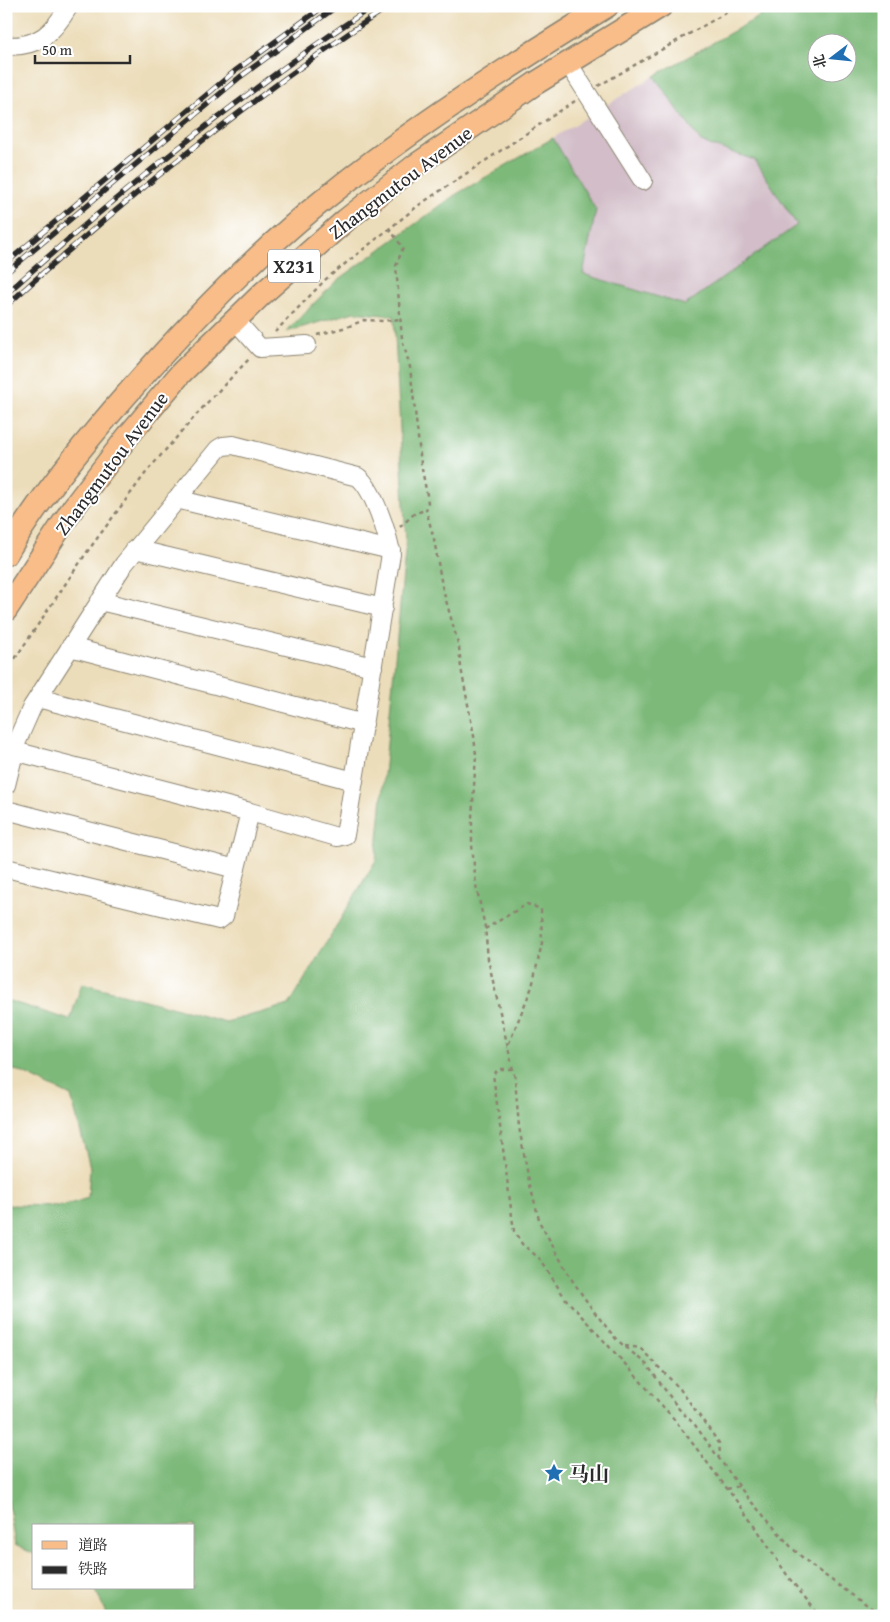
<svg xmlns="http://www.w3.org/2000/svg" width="890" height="1622" viewBox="0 0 890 1622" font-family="'Gentium Book Plus','Noto Serif SC',serif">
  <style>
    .industrial { fill: #d2bdc8 }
    .forest { fill: #7db979; stroke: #547252; fill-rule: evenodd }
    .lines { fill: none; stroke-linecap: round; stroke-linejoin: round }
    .minor-casing { stroke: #8c8472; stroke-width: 20 }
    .major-casing { stroke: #8c8472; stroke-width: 25 }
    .path { stroke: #8c8472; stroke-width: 2.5; stroke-dasharray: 4 4; stroke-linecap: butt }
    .minor { stroke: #fff; stroke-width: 18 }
    .major { stroke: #f8bd89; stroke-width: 22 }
    .rail-casing { stroke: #2b2b2b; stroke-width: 5.5 }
    .rail { stroke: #fff; stroke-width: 4; stroke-dasharray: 11; stroke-linecap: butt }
    .labels { text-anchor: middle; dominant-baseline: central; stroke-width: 4; stroke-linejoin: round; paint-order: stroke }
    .shield { fill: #fff; stroke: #6b6b6b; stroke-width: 1 }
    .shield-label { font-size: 19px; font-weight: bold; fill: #2b2b2b }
    .street-label { font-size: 20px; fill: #2b2b2b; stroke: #fff }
    .poi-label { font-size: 20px; font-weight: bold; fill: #2b2b2b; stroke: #fff; text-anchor: start }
  </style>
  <rect width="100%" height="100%" fill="#fff"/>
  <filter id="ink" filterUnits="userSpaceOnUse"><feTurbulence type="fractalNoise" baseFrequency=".02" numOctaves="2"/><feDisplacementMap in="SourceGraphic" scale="10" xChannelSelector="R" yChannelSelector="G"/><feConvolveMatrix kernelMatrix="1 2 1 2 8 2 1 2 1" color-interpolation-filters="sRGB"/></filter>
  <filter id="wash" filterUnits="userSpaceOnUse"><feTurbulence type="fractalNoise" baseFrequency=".0096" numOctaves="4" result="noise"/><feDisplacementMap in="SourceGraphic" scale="20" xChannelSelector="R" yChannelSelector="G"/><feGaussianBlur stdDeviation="1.12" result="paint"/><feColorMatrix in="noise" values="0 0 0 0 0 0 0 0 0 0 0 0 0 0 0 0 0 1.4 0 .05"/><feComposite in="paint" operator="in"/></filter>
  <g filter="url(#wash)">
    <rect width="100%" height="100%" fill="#ecddba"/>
    <path class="industrial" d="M654,76L701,142L755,160L797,225L685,305L583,274L596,210L553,138Z"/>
    <path class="forest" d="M778,6H884V1616H107L95,1588H194V1526H34V1554L15,1545L6,1487V1205L63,1206L88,1198L90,1167L71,1096L19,1071L6,1069V1000L70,1020L82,983L226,1022L289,1005L376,860L406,542L394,316L354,312L286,332L334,283L455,195L553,138L596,210L583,274L685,305L797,225L755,160L701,142L654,76ZM818,42H848V72H818Z"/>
  </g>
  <g filter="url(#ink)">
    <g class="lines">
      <defs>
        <path id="minor" d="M6,46C39,47 53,33 69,6
          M568,63L643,181
          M236,321L260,348L307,345
          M176,499L391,550
          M135,549L383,608
          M100,601L373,667
          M70,647L364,724
          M38,698L354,781
          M14,751L250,812
          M6,785L17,741L32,707L124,564L218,449L223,446L233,445L358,477C373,488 388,534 391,554L345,835L337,837L250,812L224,916L219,920L6,868
          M6,810L236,869"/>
        <path id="major" d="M6,554C40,497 84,443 128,393C189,323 255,255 327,197C415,126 511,65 607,6
          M6,610L73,508L128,436L181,373L262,294L346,220L416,165L536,83L661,6"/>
      </defs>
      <use href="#minor" class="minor-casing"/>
      <use href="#major" class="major-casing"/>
      <path class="path" d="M598,86L738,6
        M389,228L403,248L396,266L402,339L410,367L421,464L427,495L428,504L426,510L434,539L442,586L459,647L461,668L474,736L476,755L472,818V845L476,885L485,927L488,959L515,1079L519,1127L529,1181L540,1223L570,1277L592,1309L616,1339L647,1365L679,1409L695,1425L747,1497L793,1549L812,1566L881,1616
        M275,332L326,279L419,205L575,101
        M317,335L347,327L364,320L383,321L400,319
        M400,527L415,513L426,510
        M6,672L87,552L148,470L205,405L250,358
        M485,929L527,904L541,909L542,943L532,987L507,1048
        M512,1069H499L493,1074L514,1231L522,1244L540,1259L565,1298L635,1375L674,1419L751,1520L789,1578L820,1616
        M625,1346L640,1348L680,1389L719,1443L720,1454L718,1458
        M727,1489L739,1486"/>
      <use href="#minor" class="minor"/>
      <use href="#major" class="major"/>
      <defs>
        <path id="rail" d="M6,263L235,71L324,6
          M6,273L240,77L337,6
          M6,294C122,190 243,92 373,6
          M6,306C126,197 254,96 389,6"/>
      </defs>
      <use href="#rail" class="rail-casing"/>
      <use href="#rail" class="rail"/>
    </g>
  </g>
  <defs>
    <symbol id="sight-bare" viewBox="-9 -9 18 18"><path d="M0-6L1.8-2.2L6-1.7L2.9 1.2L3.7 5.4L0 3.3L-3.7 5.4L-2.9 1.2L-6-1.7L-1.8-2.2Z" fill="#1f6fb2" stroke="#fff" stroke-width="2.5" paint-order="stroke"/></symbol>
  </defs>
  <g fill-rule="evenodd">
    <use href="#sight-bare" x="540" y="1459" width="28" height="28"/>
  </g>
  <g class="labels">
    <rect class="shield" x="268" y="249.5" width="52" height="33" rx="4"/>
    <g class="shield-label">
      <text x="294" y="266">X231</text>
    </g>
    <g class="street-label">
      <text transform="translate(400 182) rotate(-37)">Zhangmutou Avenue</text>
      <text transform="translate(111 463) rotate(-53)">Zhangmutou Avenue</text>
    </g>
    <g class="poi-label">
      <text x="569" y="1473">马山</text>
    </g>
  </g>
  <rect width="890" height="1622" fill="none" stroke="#fff" stroke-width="25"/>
  <rect x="32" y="1524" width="162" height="65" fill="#ffffff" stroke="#aaaaaa"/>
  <rect x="42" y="1541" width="25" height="8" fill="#f8bd89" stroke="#aaaaaa"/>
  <text x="78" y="1550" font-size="15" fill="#2b2b2b">道路</text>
  <rect x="42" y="1566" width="25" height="8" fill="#2b2b2b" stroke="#aaaaaa"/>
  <text x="78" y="1574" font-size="15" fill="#2b2b2b">铁路</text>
  <g transform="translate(832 58) rotate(254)"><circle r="24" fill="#ffffff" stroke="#aaaaaa"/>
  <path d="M0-4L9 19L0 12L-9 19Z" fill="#1f6fb2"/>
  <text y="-8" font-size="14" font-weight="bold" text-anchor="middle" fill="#2b2b2b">北</text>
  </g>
  <path d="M35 55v8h95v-8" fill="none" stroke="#2b2b2b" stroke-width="2.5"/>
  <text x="42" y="55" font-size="15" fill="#2b2b2b" stroke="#ffffff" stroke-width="4" paint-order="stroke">50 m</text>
</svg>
